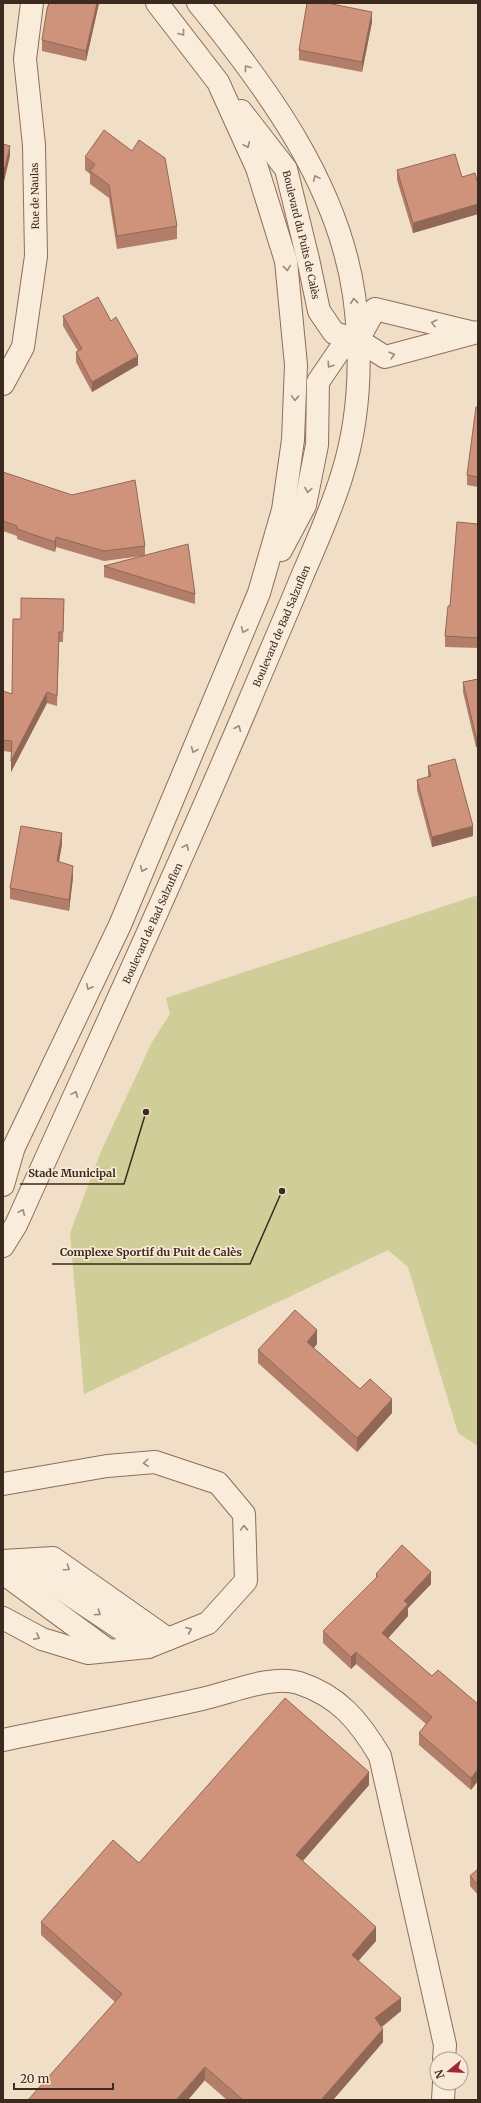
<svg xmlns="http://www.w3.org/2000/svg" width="481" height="2103" viewBox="0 0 481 2103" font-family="Merriweather,serif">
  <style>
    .green { fill: #cfce99 }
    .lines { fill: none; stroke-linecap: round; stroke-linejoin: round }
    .minor-casing { stroke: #8c6f5b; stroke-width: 24 }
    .minor { stroke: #faecda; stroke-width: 22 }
    .wall { fill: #b27e6a }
    .shaded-wall { fill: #916756 }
    .building { fill: #cf937b; stroke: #916756 }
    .oneway { stroke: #9b8a7c }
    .labels { text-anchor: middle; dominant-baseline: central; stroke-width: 3.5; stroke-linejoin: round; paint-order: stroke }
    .street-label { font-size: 10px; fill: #3c291f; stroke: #f7e9d6 }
    .leader { fill: none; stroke: #3c291f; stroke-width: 1.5 }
    .callout-dot { fill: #3c291f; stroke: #f7e9d6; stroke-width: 1.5 }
    .callout-label { font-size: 11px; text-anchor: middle; font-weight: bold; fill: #3c291f; stroke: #f7e9d6; stroke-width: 3.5; stroke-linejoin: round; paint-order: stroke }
  </style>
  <rect width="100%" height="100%" fill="#f0dec6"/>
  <path class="green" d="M478,895V1446L458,1433L408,1267L388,1250L84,1394L70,1233L102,1149L152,1042L170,1014L166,998Z"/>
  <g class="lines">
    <defs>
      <g id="minor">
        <path id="s1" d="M241,111L286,169L308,259L319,311L334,333L358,340L385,357L478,332"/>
        <path d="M3,384L23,347L36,256L34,145L25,59L32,3"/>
        <path d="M281,550L305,505L317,445L318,382L339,351L358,340L375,309L470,332"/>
        <path d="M3,1164L14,1147L120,925L259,593L283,510L293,440L296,365L286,261L257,168L218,82L157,3"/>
        <path d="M3,1185L13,1150"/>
        <path id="s2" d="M3,1246L16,1225C94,1051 174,879 248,704C266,661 285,618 303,574C317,542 332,508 342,475C360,418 362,354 354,295C338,184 267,88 198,3"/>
        <path d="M3,1484L107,1466L155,1462L218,1483L244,1514L246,1581L208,1623L148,1647L88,1653L42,1639L3,1618"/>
        <path d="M3,1561L53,1558L168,1639"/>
        <path d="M12,1565L27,1566L148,1647"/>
        <path d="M3,1573L109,1651"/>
        <path d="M3,1740C69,1726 136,1714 202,1699C230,1693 272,1674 299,1683C339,1696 359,1721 380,1756L445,2045L444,2059"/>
        <path d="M443,2100L444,2083"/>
      </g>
    </defs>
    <use href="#minor" class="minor-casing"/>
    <use href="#minor" class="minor"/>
  </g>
  <path class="wall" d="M99,3L86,61L42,51V40Z
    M372,22L362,72L299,60V50Z
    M85,157L177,226V239L117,249L109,198L90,184V174L85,170Z
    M397,170L462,177L478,184V214L413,233L397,180Z
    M63,316L138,365L92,392L76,362V352L78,351L63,326Z
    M478,407V487L467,485V475Z
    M3,472L145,546V556L195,594V604L104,577V566L142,556L104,561L56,547L55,552L17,539V536L3,531Z
    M478,524V648L445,647V636L450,606Z
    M64,599L63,642H59L57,706L47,703L11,772V752L3,751V691L12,694L21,619Z
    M478,679V747H476L463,692V682Z
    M428,766L473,836L432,847L417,790V780L428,777Z
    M62,844L59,862L73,877L69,911L10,899V888Z
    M317,1344L314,1348L360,1389L392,1413L357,1452L258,1363V1350Z
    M376,1574L431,1584L408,1608V1616L388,1638L432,1676L478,1704L471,1790L419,1745V1733L426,1724L356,1664L351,1669L323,1643V1631L376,1578Z
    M369,1785L302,1861L376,1941L358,1961L401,2011L382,2027L383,2042L333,2100H227L115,2002L41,1935V1922L139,1863Z
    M478,1869V1895L470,1886V1876Z"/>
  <path class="shaded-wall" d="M97,3H99L86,61V51Z
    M372,12V22L362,72V62Z
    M10,146V156L3,186V175Z
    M478,204V214L413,233V223Z
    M138,356V365L92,392V382Z
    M56,537V547L55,552V542Z
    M47,692V703L11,772V761Z
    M476,737H478V747H476Z
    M473,826V836L432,847V837Z
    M62,833V844L57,872V861Z
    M73,866V877L69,911V900Z
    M317,1330V1344L307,1355V1342Z
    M392,1399V1413L357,1452V1438Z
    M431,1572V1584L408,1608V1616L382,1645V1633L404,1601Z
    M356,1652V1664L351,1669V1657Z
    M478,1769V1781L471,1790V1778Z
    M369,1772V1785L296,1869V1855Z
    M376,1927V1941L352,1968V1955Z
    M401,1998V2011L375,2032V2018Z
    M383,2029V2042L333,2100H321Z
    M205,2067V2080L188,2100H176Z"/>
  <path class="building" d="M49,3H97L86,51L42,40L47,9Z
    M307,3H327L372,12L362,62L299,50Z
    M104,130L132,151L139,140L165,158L177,226L117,236L109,185L90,171L95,164L85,157Z
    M3,144L10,146L3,175Z
    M455,154L462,177L475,173L478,184V204L413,223L397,170Z
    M98,297L111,321L116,317L138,356L92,382L76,352L82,349L63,316Z
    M476,407H478V477L467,475Z
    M3,472L72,495L135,480L145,546L104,551L56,537L55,542L17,529V526L3,521Z
    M457,522L478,524V638L445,636L448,606H450Z
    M188,544L195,594L104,566Z
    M21,598L64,599L63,632H59L57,696L47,692L11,761L12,741L3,740V691L12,694L13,619H21Z
    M478,679V737H476L463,682Z
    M455,759L473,826L432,837L417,780L431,776L428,766Z
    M21,826L62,833L57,861L73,866L69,900L10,888Z
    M295,1310L317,1330L307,1342L360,1389L370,1379L392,1399L357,1438L258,1350Z
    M402,1545L431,1572L404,1601L408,1604L382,1633L432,1676L438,1670L478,1704V1769L471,1778L419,1733L432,1717L356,1652L351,1657L323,1631L378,1576L376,1574Z
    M285,1698L369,1772L296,1855L376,1927L352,1955L401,1998L375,2018L383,2029L321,2100H243L205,2067L176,2100H28L122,1994L41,1922L113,1840L139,1863Z
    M478,1869V1885L470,1876Z"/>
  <defs><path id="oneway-chevron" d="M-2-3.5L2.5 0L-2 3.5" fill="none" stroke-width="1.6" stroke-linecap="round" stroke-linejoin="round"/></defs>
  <g class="oneway">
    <use href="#oneway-chevron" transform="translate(182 33) rotate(52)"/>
    <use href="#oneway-chevron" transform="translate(247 68) rotate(-127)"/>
    <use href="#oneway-chevron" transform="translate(247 145) rotate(66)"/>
    <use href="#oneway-chevron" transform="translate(316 178) rotate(-114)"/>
    <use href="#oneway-chevron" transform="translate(287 268) rotate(84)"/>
    <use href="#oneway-chevron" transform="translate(354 301) rotate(-96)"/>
    <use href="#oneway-chevron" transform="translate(434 323) rotate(-166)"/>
    <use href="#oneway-chevron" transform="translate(392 355) rotate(-16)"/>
    <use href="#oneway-chevron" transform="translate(330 365) rotate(124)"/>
    <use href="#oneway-chevron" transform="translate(295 398) rotate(92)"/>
    <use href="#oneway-chevron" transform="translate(308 490) rotate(101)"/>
    <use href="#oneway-chevron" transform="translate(244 630) rotate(112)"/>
    <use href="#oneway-chevron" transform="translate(238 728) rotate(-67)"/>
    <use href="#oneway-chevron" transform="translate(194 750) rotate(112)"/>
    <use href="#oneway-chevron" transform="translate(186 847) rotate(-66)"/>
    <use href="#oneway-chevron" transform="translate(143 869) rotate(113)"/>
    <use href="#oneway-chevron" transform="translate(89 987) rotate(116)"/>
    <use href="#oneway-chevron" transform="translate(75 1094) rotate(-66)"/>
    <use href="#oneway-chevron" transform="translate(22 1212) rotate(-66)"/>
    <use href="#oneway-chevron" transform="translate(146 1463) rotate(175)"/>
    <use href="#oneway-chevron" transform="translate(244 1528) rotate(-92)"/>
    <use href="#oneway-chevron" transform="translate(67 1568) rotate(35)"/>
    <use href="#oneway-chevron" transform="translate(98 1613) rotate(34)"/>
    <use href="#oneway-chevron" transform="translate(189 1630) rotate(-22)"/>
    <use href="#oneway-chevron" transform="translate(37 1637) rotate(27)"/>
  </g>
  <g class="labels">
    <g class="street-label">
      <text transform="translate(35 196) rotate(-91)">Rue de Naulas</text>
      <text stroke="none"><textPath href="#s1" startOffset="141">Boulevard du Puits de Calès</textPath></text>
      <text stroke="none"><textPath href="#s2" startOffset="680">Boulevard de Bad Salzuflen</textPath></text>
      <text stroke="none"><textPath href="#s2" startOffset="356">Boulevard de Bad Salzuflen</textPath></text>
    </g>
  </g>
  <path class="leader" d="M146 1112L124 1184H20M282 1191L250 1264H52"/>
  <g class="callout-dot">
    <circle cx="146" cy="1112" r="4"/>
    <circle cx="282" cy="1191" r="4"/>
  </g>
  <g class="callout-label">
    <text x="72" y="1177">Stade Municipal</text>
    <text x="151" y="1256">Complexe Sportif du Puit de Calès</text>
  </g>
  <rect width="481" height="2103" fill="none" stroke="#3c291f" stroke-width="8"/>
  <g transform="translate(449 2071) rotate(252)"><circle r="19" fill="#f7e9d6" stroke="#ac9c8d"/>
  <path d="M0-3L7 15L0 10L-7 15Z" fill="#9e2838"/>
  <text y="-6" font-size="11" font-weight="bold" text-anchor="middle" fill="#3c291f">N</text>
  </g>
  <path d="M14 2083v6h99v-6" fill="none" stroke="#3c291f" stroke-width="2"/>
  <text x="20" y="2083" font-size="12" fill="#3c291f" stroke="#f7e9d6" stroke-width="3" paint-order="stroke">20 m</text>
</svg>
